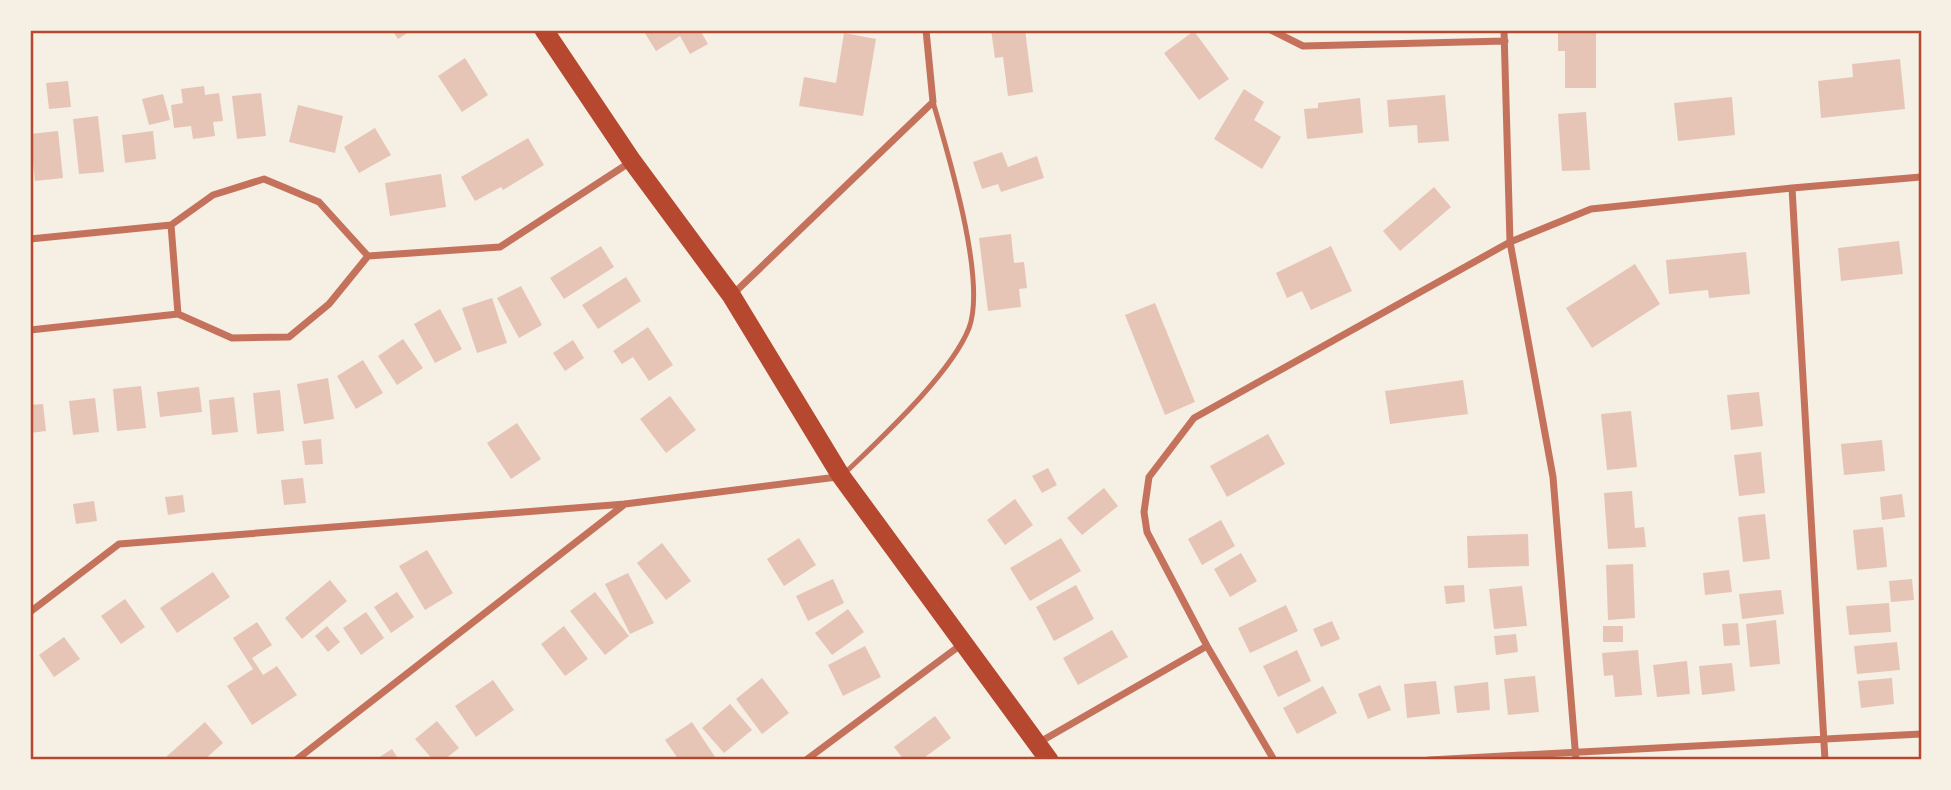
<svg xmlns="http://www.w3.org/2000/svg" width="1951" height="790" viewBox="0 0 1951 790" font-family="'PT Sans',sans-serif">
  <style>
    .building { fill: #e6c5b7 }
    .lines { fill: none; stroke-linecap: round; stroke-linejoin: round }
    .service { stroke: #c5725c; stroke-width: 5 }
    .minor { stroke: #c5725c; stroke-width: 7 }
    .trunk { stroke: #b5482f; stroke-width: 19 }
    .neatline { fill: none; stroke: #b5482f; stroke-width: 2.5 }
  </style>
  <rect width="100%" height="100%" fill="#f6efe4"/>
  <path class="building" d="M392,30H412L398,39Z
    M643,30H700L708,44L690,54L680,36L656,51Z
    M991,30H1025L1033,92L1008,96L1003,57L995,58Z
    M1558,30H1596V88H1565V51H1558Z
    M1194,31L1229,79L1199,100L1164,53Z
    M844,33L876,39L863,116L799,106L804,77L836,83Z
    M465,58L488,95L462,112L438,76Z
    M1900,59L1905,109L1821,118L1818,81L1853,77L1852,64Z
    M68,81L71,107L49,109L46,83Z
    M204,86L205,95L219,93L223,121L213,122L215,136L193,139L191,126L174,128L171,105L183,103L181,89Z
    M1244,89L1264,102L1254,120L1281,137L1262,169L1214,139Z
    M261,93L266,136L237,139L232,96Z
    M163,94L170,120L149,125L142,99Z
    M1445,95L1449,141L1418,143L1417,125L1389,127L1387,100Z
    M1732,97L1735,135L1678,141L1674,103Z
    M1360,98L1363,133L1307,139L1304,109L1318,108V103Z
    M298,105L343,116L335,153L289,142Z
    M1586,112L1590,170L1562,171L1558,114Z
    M98,116L104,172L79,174L73,119Z
    M375,128L391,155L359,173L344,147Z
    M58,131L63,178L35,181L30,134Z
    M153,131L156,159L125,163L122,135Z
    M528,138L544,165L503,190L501,187L475,201L461,177Z
    M1002,152L1008,167L1037,156L1044,178L1001,192L998,184L982,189L973,162Z
    M441,174L446,207L390,216L385,183Z
    M1434,187L1451,207L1400,251L1383,231Z
    M1011,234L1014,263L1024,262L1027,288L1019,289L1021,307L988,311L979,238Z
    M1899,241L1903,274L1841,281L1838,248Z
    M601,246L614,267L564,299L550,278Z
    M1331,246L1352,291L1311,310L1302,291L1287,298L1276,273Z
    M1746,252L1750,294L1709,298L1708,290L1669,294L1666,260Z
    M1635,264L1660,304L1592,348L1566,308Z
    M626,277L641,301L598,329L582,305Z
    M521,286L542,325L519,338L497,298Z
    M492,298L507,343L477,353L462,308Z
    M1155,303L1195,402L1165,415L1125,315Z
    M440,309L462,349L435,363L414,324Z
    M648,327L673,365L649,381L633,357L622,364L613,351Z
    M403,339L423,368L397,385L378,356Z
    M573,340L584,358L565,371L553,353Z
    M363,360L383,393L356,409L337,376Z
    M328,378L334,419L304,424L297,384Z
    M1463,380L1468,414L1390,424L1385,391Z
    M141,386L146,428L117,431L113,389Z
    M199,387L202,412L160,417L157,392Z
    M280,390L284,431L257,434L253,393Z
    M1759,392L1763,426L1731,430L1727,395Z
    M670,396L696,430L666,453L640,419Z
    M234,397L238,432L212,435L209,400Z
    M95,398L99,432L73,435L69,401Z
    M43,404L46,431L30,433V405Z
    M1631,411L1637,467L1607,470L1601,414Z
    M517,423L541,459L511,479L487,443Z
    M1268,434L1285,464L1227,497L1210,466Z
    M321,439L323,464L305,465L302,441Z
    M1882,440L1885,471L1844,475L1841,444Z
    M1761,452L1765,493L1739,496L1734,455Z
    M1048,468L1057,485L1042,493L1032,476Z
    M303,478L306,503L284,505L281,480Z
    M1104,488L1118,506L1082,535L1067,518Z
    M1632,491L1635,528L1644,527L1646,547L1608,549L1604,493Z
    M1902,494L1905,517L1882,520L1880,497Z
    M183,495L185,512L168,515L165,497Z
    M1015,499L1033,525L1005,545L987,520Z
    M94,501L97,521L76,524L73,504Z
    M1765,514L1770,559L1743,562L1738,517Z
    M1221,520L1235,546L1202,565L1188,539Z
    M1883,527L1887,567L1857,570L1853,530Z
    M1528,534L1529,566L1468,568L1467,536Z
    M799,538L816,565L784,586L767,559Z
    M1061,538L1081,571L1030,601L1010,568Z
    M662,543L691,581L666,600L637,563Z
    M427,550L453,593L425,610L399,566Z
    M1241,553L1257,581L1230,597L1214,569Z
    M1633,564L1635,618L1608,620L1606,565Z
    M1729,570L1732,592L1705,595L1703,573Z
    M213,572L230,597L177,633L160,608Z
    M628,573L654,623L630,634L605,584Z
    M833,579L844,603L808,621L796,596Z
    M1912,579L1914,600L1891,602L1889,581Z
    M330,580L347,601L302,639L285,618Z
    M1076,585L1094,619L1054,641L1036,607Z
    M1464,585L1465,602L1446,604L1444,586Z
    M1522,586L1527,626L1494,629L1489,589Z
    M1781,590L1784,614L1742,619L1739,594Z
    M397,592L414,617L391,633L374,607Z
    M595,592L629,636L605,655L570,611Z
    M125,599L145,627L121,644L101,616Z
    M1889,603L1891,632L1849,635L1846,606Z
    M1286,605L1298,631L1250,653L1238,628Z
    M848,609L864,632L832,655L815,633Z
    M366,612L384,638L361,655L343,628Z
    M1776,620L1780,664L1750,667L1746,624Z
    M1332,621L1340,639L1321,647L1313,629Z
    M257,622L272,645L252,658L263,675L277,666L297,695L252,725L227,686L253,669L233,638Z
    M1738,623L1740,645L1724,646L1722,624Z
    M327,626L340,642L328,652L315,636Z
    M564,626L588,659L565,676L541,644Z
    M1603,626H1623V642H1603Z
    M1112,630L1128,657L1078,685L1063,658Z
    M1516,634L1518,652L1496,655L1494,636Z
    M64,637L80,659L54,677L39,655Z
    M1897,642L1900,670L1857,674L1854,646Z
    M865,646L881,677L843,696L828,665Z
    M1297,650L1311,681L1278,697L1263,666Z
    M1638,650L1642,695L1615,697L1613,675L1604,676L1602,653Z
    M1687,661L1690,694L1657,697L1653,665Z
    M1732,663L1735,691L1702,695L1699,666Z
    M1535,676L1539,712L1508,715L1504,679Z
    M762,678L789,713L762,734L736,699Z
    M1892,678L1894,704L1861,708L1858,681Z
    M493,680L514,710L476,737L455,706Z
    M1436,681L1440,714L1407,718L1404,684Z
    M1488,682L1490,710L1457,713L1454,686Z
    M1380,685L1391,710L1368,719L1358,694Z
    M1323,686L1337,713L1297,734L1283,708Z
    M730,704L752,730L724,753L702,728Z
    M935,716L951,738L921,760H904L894,747Z
    M437,721L459,748L444,760H433L415,739Z
    M205,722L223,743L204,760H167L165,758Z
    M692,722L717,760H679L665,740Z
    M392,749L399,760H375Z"/>
  <g class="lines">
    <path class="service" d="M844,474C880,439 951,374 969,328C987,280 948,154 933,102"/>
    <path class="minor" d="M1271,30L1303,46L1505,41
      M1504,30L1510,242L1553,477L1576,760
      M1792,188L1825,760
      M171,225L178,314
      M30,239L171,225L213,195L264,179L319,202L368,256
      M732,295L933,102L926,30
      M30,330L178,314L232,338L289,337L329,304L368,256L500,247L632,161
      M30,612L119,544L625,504L837,477
      M1038,743L1207,646
      M296,760L625,504
      M806,760L962,644
      M1274,760L1207,646L1147,532L1144,512L1149,477L1194,418L1510,242L1591,209L1792,188L1921,177
      M1429,760L1921,734"/>
    <path class="trunk" d="M544,30L632,161L731,295L841,476L1049,760"/>
  </g>
  <rect width="1951" height="790" fill="none" stroke="#f6efe4" stroke-width="63"/>
  <rect x="32" y="32" width="1888" height="726" class="neatline"/>
</svg>
